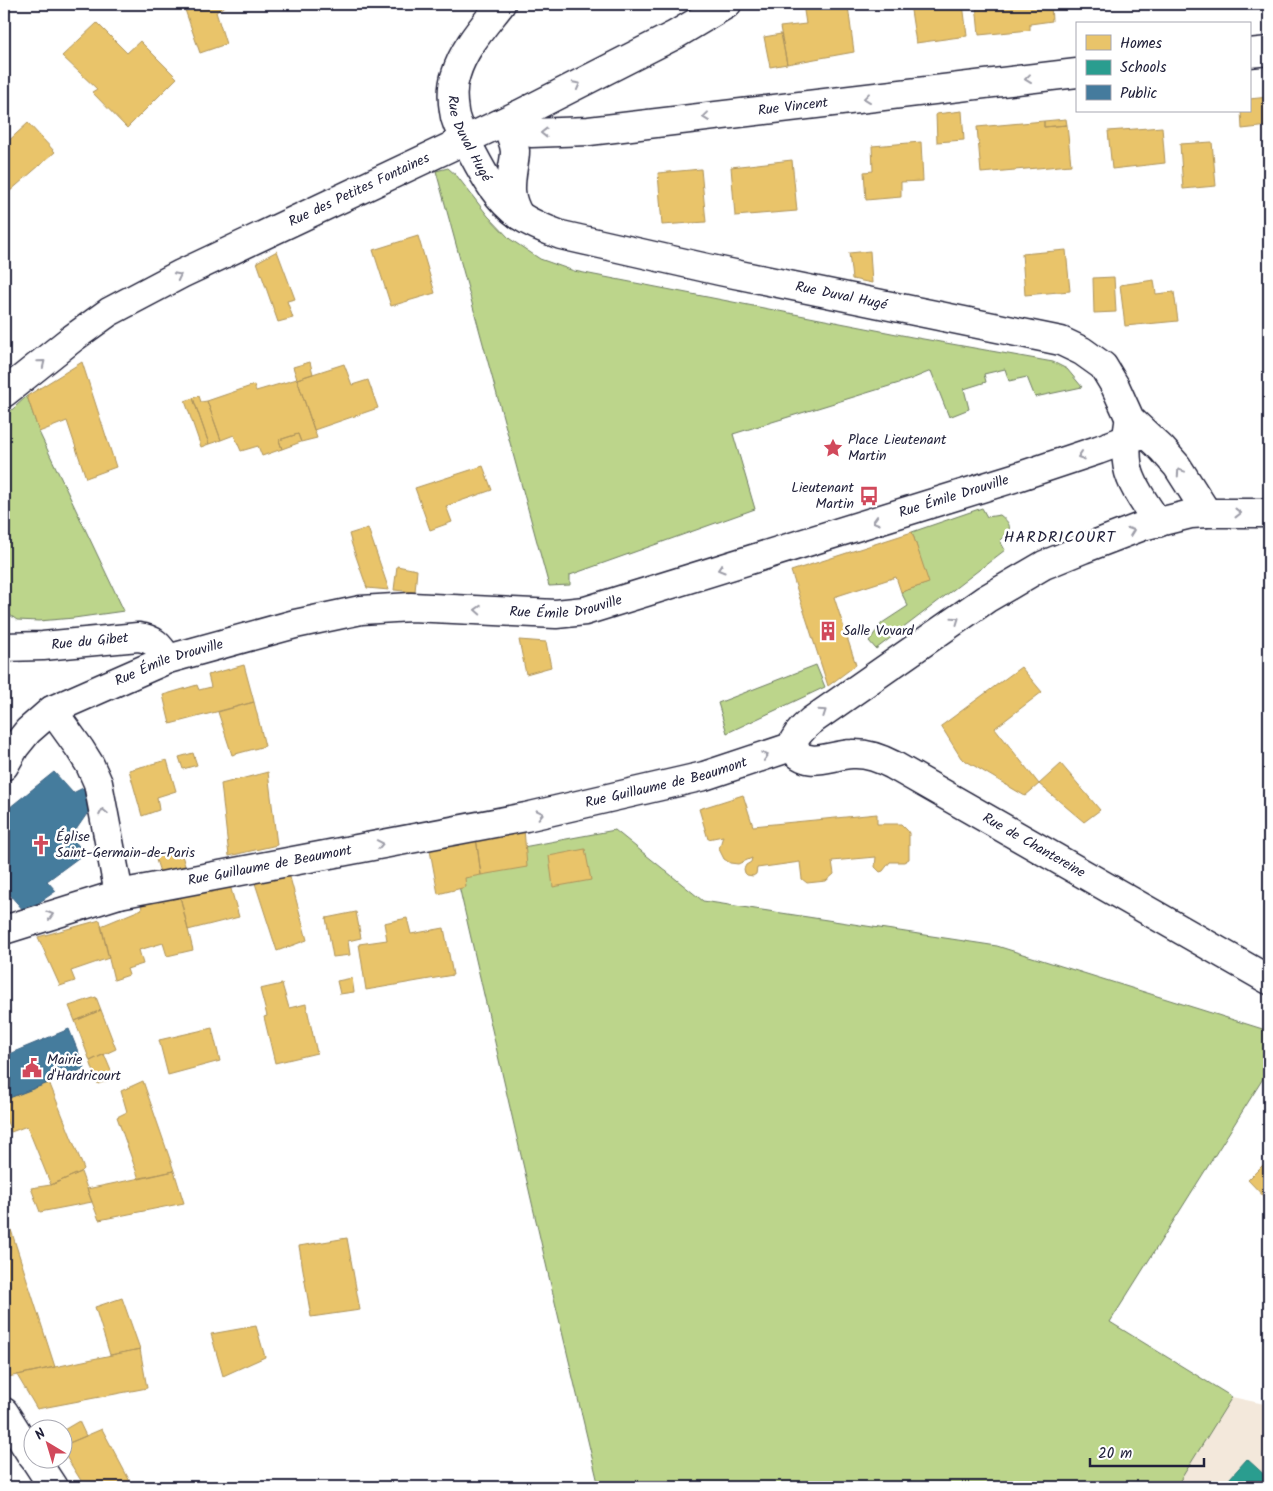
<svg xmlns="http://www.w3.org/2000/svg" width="1273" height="1491" viewBox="0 0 1273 1491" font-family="Kalam,sans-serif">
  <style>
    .built { fill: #f3e8db }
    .green { fill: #bcd58b; stroke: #6f7c63 }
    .homes { fill: #e9c46a; stroke: #ad935c }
    .schools { fill: #2a9d8f; stroke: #287876 }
    .public { fill: #457b9d; stroke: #3a6080 }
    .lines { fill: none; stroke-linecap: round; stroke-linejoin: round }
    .minor-casing { stroke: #22223b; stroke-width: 31 }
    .minor { stroke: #fff; stroke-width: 28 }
    .oneway { stroke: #9c9ca7 }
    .labels { text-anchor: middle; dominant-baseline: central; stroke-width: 5; stroke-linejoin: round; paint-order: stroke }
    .street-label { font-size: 14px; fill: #22223b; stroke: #fff }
    .poi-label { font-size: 14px; fill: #22223b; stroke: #fff; text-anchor: start }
    .quarter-label { font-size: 16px; letter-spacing: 1px; fill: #22223b; stroke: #fff }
  </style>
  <rect width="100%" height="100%" fill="#fff"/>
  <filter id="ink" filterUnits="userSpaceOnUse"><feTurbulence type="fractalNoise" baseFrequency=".02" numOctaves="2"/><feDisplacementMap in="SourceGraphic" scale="10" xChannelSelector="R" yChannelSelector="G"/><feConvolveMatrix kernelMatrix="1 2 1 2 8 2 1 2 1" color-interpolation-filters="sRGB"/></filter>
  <g filter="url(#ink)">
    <path class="built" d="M1232,1397L1269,1405V1487H1176Z"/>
    <path class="green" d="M448,168L457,176L488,216L510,239L540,259L574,271L912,337L1053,362L1067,369L1082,387L1035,397L1027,377L1009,381L1005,369L984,374L986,382L964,389L969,409L949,417L931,371L909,380L733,434L755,509L570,575V585L549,586L436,171Z
      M27,396L39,432L124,611L74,618L39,621L17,620L4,611V417Z
      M982,508L987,517L1000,515C1014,526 1011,530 1000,541L1005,550L876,649L869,641L882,623L908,606L901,592L928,583L912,532Z
      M816,665L825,687L727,733L718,703Z
      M615,830L703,901L997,946L1269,1031V1069L1110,1322L1232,1397L1176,1487H599L549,1277L453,860Z"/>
    <path class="homes" d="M183,4H228L216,12L226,44L200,53Z
      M803,4H833L834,8L848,6L854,52L787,64L780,27L806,24Z
      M910,4H963L967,36L916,43Z
      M976,4H1051L1052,21L1030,24V30L979,35Z
      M97,23L127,53L140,41L177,78L127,128L92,92L97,89L62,56Z
      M781,34L787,64L770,67L764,37Z
      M1269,97V126L1242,129L1241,111H1249V99Z
      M962,111L964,140L937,142L936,114Z
      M1066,119L1067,125L1044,127V121Z
      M1044,121V127L1067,125L1071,165L981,173L977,127Z
      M28,123L55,152L9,192L4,186V145Z
      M1162,127L1165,163L1112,169L1108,131Z
      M921,142L923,181L901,182V197L866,200L864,172L873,171L872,146Z
      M1212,142L1216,186L1183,189L1180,144Z
      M792,160L797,211L735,216L731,167Z
      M701,169L706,222L662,225L658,173Z
      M418,236L435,293L391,306L373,250Z
      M1066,250L1070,291L1025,295L1022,254Z
      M277,251L295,299L287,301L293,318L278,322L257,262Z
      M870,251L872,283L852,279L849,253Z
      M1114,277L1116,312L1094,313L1093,278Z
      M1154,280L1156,294L1174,292L1178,321L1125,326L1120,285Z
      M82,362L116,467L86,478L67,421L39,432L27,396Z
      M310,362L313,374L297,379L293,367Z
      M344,364L352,385L368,380L378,408L314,430L297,379Z
      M297,379L317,438L301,442L298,434L279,440L282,449L262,456L258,446L241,451L234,435L221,440L207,401L254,385L256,391Z
      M199,396L201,402L207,401L221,440L209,444L193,398Z
      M193,398L209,444L201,447L185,401Z
      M298,434L301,442L282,449L279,440Z
      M483,466L492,490L446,506L452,522L430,530L415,488Z
      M368,528L389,590L367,588L352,545L349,534Z
      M912,532L929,583L901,592L896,577L834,597L856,665L828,686L791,571Z
      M397,566L417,570L415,592L394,590Z
      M519,640L546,642L551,667L526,674Z
      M244,665L254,702L170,724L163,695L197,685L199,690L211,687L208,675Z
      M1021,667L1042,692L995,728L1039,784L1025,796L961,758L941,726Z
      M254,702L265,746L232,755L218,712Z
      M193,753L197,765L183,769L179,757Z
      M167,760L176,791L157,797L159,810L142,816L129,770Z
      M1061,764L1100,810L1084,822L1039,784Z
      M268,772L277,845L229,856L221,784Z
      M743,795L753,826L877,814V824H901L907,830L909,833V859L904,862H890L883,871L880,872L875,867L876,857L832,861L834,874L826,881L807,883L802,879L800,862L757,868L756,874L753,876L747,875L745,873L744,869L746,865L751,862L752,858L738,864L730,863L724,859L719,849L723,836L708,839L699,809Z
      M524,828L527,867L481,875L476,837Z
      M476,837L481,875L465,878L466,887L438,894L429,845Z
      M585,849L591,880L553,887L549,856Z
      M181,851L185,866L160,872L155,857Z
      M288,870L307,940L277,951L253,877Z
      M229,882L239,917L188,930L179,892Z
      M179,892L193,950L167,956L163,943L139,950L143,964L127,969L129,975L114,980L101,926L142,909L140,901Z
      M356,912L361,938L348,941L350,955L333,957L326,918Z
      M407,918L411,934L444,928L453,975L366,990L359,944L387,940L384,923Z
      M100,920L109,958L71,971L75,981L60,986L38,937Z
      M352,978L354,992L340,994L337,981Z
      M282,984L289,1008L306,1004L317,1053L275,1063L264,1017L267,1016L260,989Z
      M96,997L101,1010L75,1021L69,1006Z
      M101,1010L116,1049L90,1061L75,1021Z
      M212,1028L220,1061L168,1075L159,1040Z
      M104,1054L114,1078L98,1084L90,1061Z
      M143,1081L174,1171L139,1179L117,1117L127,1112L121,1091Z
      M49,1082L84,1169L81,1172L51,1185L27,1126L11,1132L4,1114V1100Z
      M1269,1159V1202L1248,1180Z
      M174,1171L184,1203L99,1220L87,1189Z
      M81,1172L92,1202L40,1212L31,1188L51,1185Z
      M4,1208L55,1367L8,1377L4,1367Z
      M347,1238L360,1310L311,1317L299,1246Z
      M122,1298L140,1349L110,1355L95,1307Z
      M256,1326L265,1357L223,1376L211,1334Z
      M140,1349L147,1388L37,1409L17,1375Z
      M79,1421L86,1436L62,1446V1431Z
      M102,1429L133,1487H85L62,1450V1446Z"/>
    <path class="schools" d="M1247,1459L1269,1479V1487H1222Z"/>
    <path class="public" d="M54,772L73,793L83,788L88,789L93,805L71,837L85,853L47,881L56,891L25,912L9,894L4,899V812Z
      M69,1029L85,1069L4,1100V1056Z"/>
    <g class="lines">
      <defs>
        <g id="minor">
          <path id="s1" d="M501,4C485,25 464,47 456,74C452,85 452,99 454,111C455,123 462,133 467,143C481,169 494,198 520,216C532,224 547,230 561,235L720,271L1061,341L1082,351L1103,366L1115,386L1130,419L1162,449L1177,466L1207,513"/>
          <path d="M1249,53L1269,51"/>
          <path id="s2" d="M518,115L526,129L531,133L589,131L1077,73"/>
          <path d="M504,122C509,131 514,141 515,151C515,156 514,162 513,167C510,186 509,198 519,215"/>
          <path id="s3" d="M4,393L73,338L109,312L181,274L518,115L675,35L727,4"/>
          <path d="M1129,423C1126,441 1124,461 1131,478C1137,494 1149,509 1158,523"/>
          <path id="s4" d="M4,647L43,646L138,637C154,639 159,645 168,659"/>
          <path d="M52,710L80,749L90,765L98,783L119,894"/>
          <path id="s5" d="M791,747C808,770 829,755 852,754C867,753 880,758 893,765L1269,980"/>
          <path id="s6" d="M4,766L15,747L28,731L52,710L168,659L295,624L361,610L411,607L556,614L585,611L1020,476L1098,450L1144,433"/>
          <path id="s7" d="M4,930L119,894L526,817L704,776L791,747C795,736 801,729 811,721L986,599L1044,565L1083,549L1143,526L1191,514L1207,513H1269"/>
          <path d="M4,1412L32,1456"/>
          <path d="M34,1458L53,1487"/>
        </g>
      </defs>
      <use href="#minor" class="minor-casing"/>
      <use href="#minor" class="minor"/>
    </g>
    <defs><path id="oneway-chevron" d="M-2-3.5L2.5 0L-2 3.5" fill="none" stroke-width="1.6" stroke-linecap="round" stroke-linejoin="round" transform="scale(1.25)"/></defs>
    <g class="oneway">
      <use href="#oneway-chevron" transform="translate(1028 79) rotate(173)"/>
      <use href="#oneway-chevron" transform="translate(577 85) rotate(-28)"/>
      <use href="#oneway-chevron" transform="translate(867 98) rotate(173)"/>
      <use href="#oneway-chevron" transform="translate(706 117) rotate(173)"/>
      <use href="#oneway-chevron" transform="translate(544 133) rotate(180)"/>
      <use href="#oneway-chevron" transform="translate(178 276) rotate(-27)"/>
      <use href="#oneway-chevron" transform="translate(42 363) rotate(-39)"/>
      <use href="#oneway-chevron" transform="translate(1081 456) rotate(162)"/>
      <use href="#oneway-chevron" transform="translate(1180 472) rotate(-124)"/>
      <use href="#oneway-chevron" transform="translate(1238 513)"/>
      <use href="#oneway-chevron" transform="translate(876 521) rotate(163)"/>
      <use href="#oneway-chevron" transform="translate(1131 531) rotate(-20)"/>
      <use href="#oneway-chevron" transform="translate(721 569) rotate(163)"/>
      <use href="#oneway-chevron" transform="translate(478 610) rotate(-177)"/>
      <use href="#oneway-chevron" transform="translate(956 620) rotate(-35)"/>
      <use href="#oneway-chevron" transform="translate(823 712) rotate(-34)"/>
      <use href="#oneway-chevron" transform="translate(765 756) rotate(-17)"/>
      <use href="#oneway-chevron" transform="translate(103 812) rotate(-101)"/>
      <use href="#oneway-chevron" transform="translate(540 814) rotate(-13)"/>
      <use href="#oneway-chevron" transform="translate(380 844) rotate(-11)"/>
      <use href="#oneway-chevron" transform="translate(50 915) rotate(-17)"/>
    </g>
  </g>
  <defs>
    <symbol id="sight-bare" viewBox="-9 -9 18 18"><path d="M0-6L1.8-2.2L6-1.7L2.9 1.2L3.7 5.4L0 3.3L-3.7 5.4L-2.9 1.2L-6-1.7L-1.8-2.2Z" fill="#d1495b" stroke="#fff" stroke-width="2.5" paint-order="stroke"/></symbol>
    <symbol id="bus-bare" viewBox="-9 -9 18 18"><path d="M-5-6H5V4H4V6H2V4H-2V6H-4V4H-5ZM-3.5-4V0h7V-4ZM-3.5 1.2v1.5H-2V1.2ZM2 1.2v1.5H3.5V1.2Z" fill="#d1495b" stroke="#fff" stroke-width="2.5" paint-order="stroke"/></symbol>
    <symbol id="building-bare" viewBox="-9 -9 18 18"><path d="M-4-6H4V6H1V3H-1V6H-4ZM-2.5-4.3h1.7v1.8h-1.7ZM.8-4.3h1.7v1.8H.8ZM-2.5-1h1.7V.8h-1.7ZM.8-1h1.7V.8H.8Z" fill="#d1495b" stroke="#fff" stroke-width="2.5" paint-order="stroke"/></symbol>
    <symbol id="church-bare" viewBox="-9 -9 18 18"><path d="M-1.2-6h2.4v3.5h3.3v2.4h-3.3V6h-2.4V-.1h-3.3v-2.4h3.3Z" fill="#d1495b" stroke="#fff" stroke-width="2.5" paint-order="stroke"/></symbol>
    <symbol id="civic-bare" viewBox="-9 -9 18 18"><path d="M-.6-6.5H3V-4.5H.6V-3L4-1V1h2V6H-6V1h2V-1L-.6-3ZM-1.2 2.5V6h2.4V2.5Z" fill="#d1495b" stroke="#fff" stroke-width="2.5" paint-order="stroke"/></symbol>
  </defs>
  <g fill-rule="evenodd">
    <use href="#sight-bare" x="819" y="434" width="28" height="28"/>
    <use href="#bus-bare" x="855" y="482" width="28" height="28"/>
    <use href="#building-bare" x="814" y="617" width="28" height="28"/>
    <use href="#church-bare" x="27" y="831" width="28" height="28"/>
    <use href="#civic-bare" x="18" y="1054" width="28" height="28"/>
  </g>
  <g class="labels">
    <g class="street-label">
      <text stroke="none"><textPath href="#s2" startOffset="286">Rue Vincent</textPath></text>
      <text stroke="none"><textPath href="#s1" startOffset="152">Rue Duval Hugé</textPath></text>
      <text stroke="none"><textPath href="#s3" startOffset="411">Rue des Petites Fontaines</textPath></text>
      <text stroke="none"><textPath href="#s1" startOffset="579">Rue Duval Hugé</textPath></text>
      <text stroke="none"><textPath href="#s6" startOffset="1011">Rue Émile Drouville</textPath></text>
      <text stroke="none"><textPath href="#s6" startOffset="606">Rue Émile Drouville</textPath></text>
      <text stroke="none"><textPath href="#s4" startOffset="86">Rue du Gibet</textPath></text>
      <text stroke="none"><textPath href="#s6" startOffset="201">Rue Émile Drouville</textPath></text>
      <text stroke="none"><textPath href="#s7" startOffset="679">Rue Guillaume de Beaumont</textPath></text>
      <text stroke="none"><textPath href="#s5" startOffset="271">Rue de Chantereine</textPath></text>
      <text stroke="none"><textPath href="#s7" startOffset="274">Rue Guillaume de Beaumont</textPath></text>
    </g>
    <g class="poi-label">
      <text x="848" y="440">Place Lieutenant<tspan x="848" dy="16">Martin</tspan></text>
      <text x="854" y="488" text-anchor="end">Lieutenant<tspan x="854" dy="16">Martin</tspan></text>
      <text x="843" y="631">Salle Vovard</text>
      <text x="56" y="837">Église<tspan x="56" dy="16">Saint-Germain-de-Paris</tspan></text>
      <text x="47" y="1060">Mairie<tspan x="47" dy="16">d'Hardricourt</tspan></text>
    </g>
    <g class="quarter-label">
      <text x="1060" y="537">HARDRICOURT</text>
    </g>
  </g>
  <rect width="1273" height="1491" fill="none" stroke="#fff" stroke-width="20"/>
  <rect x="10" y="10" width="1253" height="1471" fill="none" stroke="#22223b" stroke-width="2" filter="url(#ink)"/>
  <rect x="1076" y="22" width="175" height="90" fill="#ffffff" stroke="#a7a7b1"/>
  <rect x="1086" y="35" width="25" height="15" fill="#e9c46a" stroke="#a7a7b1"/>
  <text x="1120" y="48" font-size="15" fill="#22223b">Homes</text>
  <rect x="1086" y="60" width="25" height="15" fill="#2a9d8f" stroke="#a7a7b1"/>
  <text x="1120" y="72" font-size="15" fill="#22223b">Schools</text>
  <rect x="1086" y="85" width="25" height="15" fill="#457b9d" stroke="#a7a7b1"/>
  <text x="1120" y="98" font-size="15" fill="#22223b">Public</text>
  <g transform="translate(48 1444) rotate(322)"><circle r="24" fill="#ffffff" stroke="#a7a7b1"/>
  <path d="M0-4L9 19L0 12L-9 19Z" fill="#d1495b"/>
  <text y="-8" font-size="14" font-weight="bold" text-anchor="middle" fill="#22223b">N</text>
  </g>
  <path d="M1090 1458v8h114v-8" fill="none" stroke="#22223b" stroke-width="2.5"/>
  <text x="1098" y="1458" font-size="15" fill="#22223b" stroke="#ffffff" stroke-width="4" paint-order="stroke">20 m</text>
</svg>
